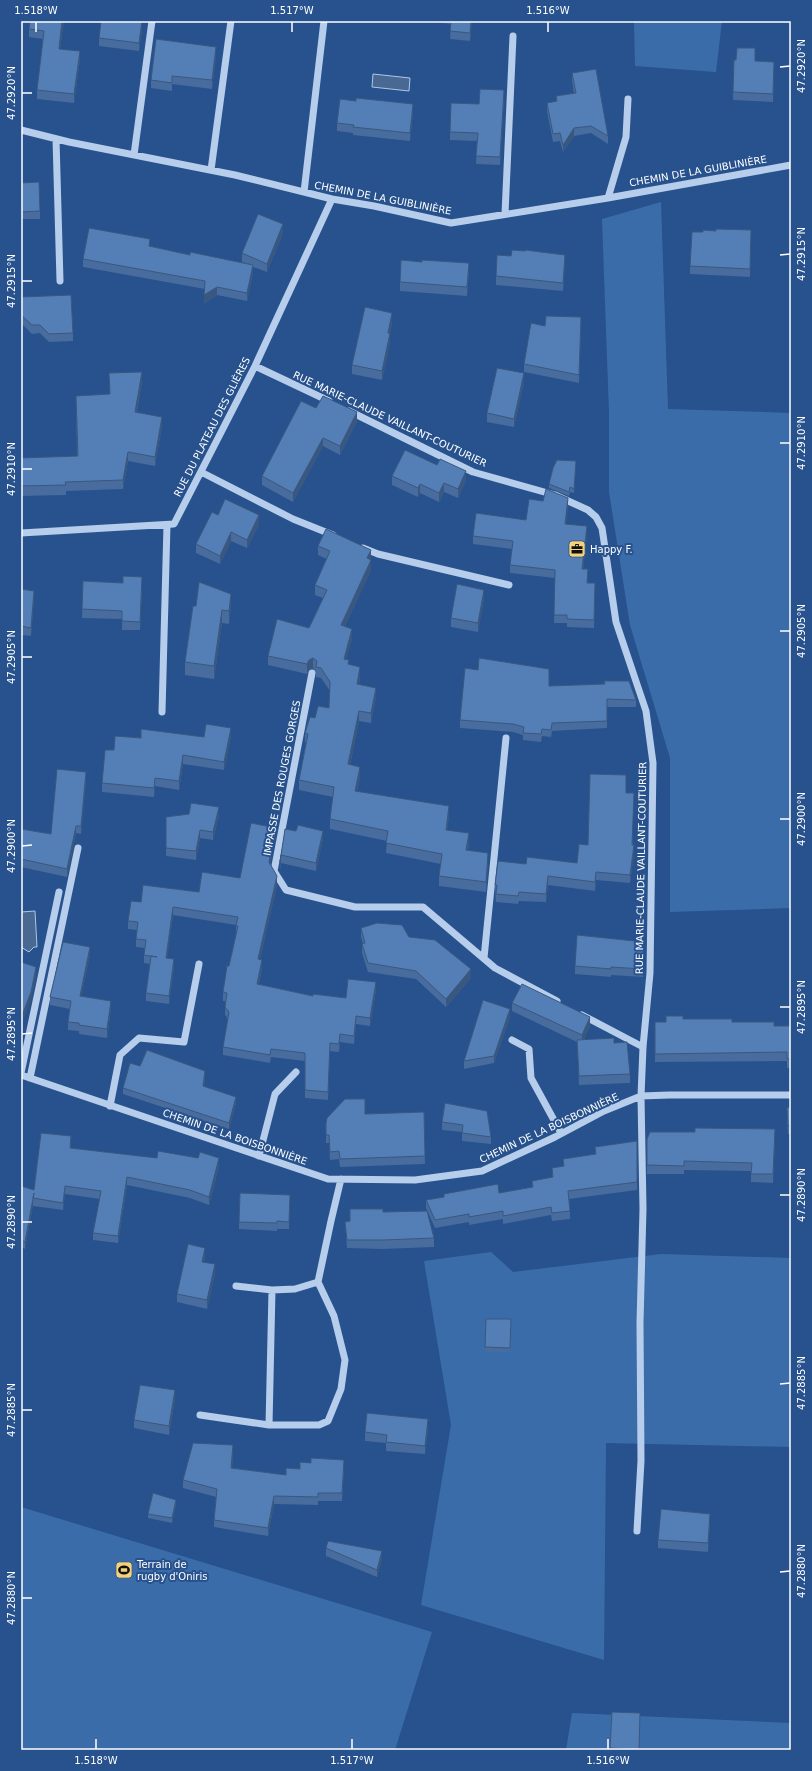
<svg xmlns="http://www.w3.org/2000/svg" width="812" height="1771" viewBox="0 0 812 1771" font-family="'DejaVu Sans',sans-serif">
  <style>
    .green { fill: #3b6caa }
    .water { fill: #4a6992; stroke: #abc8eb }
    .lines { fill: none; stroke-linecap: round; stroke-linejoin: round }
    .minor { stroke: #b6cdeb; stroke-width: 7 }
    .wall { fill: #476c9d }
    .shaded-wall { fill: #3a587f }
    .building { fill: #537eb6; stroke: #3a587f }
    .ticks { fill: none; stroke: #fff; stroke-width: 1.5 }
    .labels { text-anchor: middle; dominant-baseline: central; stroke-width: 4; stroke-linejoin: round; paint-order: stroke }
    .street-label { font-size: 10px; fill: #fff; stroke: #27528d }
    .poi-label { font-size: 10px; fill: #fff; stroke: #27528d; text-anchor: start }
    .neatline { fill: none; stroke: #fff; stroke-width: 1.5 }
    .ticks-label { font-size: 10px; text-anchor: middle; fill: #fff }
  </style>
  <rect width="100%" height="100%" fill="#27528d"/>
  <path class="green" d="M634,21H722L716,72L635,66Z
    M661,202L668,409L791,413V908L670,912V758L630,625L609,492V413L602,219Z
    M491,1252L513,1272L661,1254L791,1258V1447L606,1443L604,1660L421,1605L451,1425L424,1261Z
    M21,1507L432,1632L395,1750H21Z
    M572,1713L791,1723V1750H566Z"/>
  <path class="water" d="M373,74L410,78L409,91L372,87Z
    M35,911L37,947H34L29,952L21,947V912Z"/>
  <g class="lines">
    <path class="minor" d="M21,130L69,142L235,175L332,199L374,206L451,223L608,198L791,165
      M56,139L60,281
      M134,155L152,21
      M211,170L231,21
      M304,192L324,21
      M608,198L626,137L628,99
      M505,214L513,36
      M255,366L329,401
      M349,411L473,472L555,495L588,510L596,517L602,528L616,622L646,711L653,763L650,973L643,1047L641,1096L643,1209L640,1323L641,1461L637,1531
      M201,472L293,519L333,535
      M21,533L174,524L255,366L332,199
      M363,548L378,554L509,585
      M312,673L274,871L286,890L355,907H423L495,968L557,1001
      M162,712L167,525
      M484,958L506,738
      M582,1015L643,1047
      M512,1040L529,1049L531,1078L561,1133
      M21,1073L59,892
      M21,1075L328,1179L415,1180L482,1171L555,1137L604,1111L641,1096L669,1095H791
      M30,1078L78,848
      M110,1106L120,1055L139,1038L184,1042L199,964
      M259,1156L275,1094L296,1072
      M318,1282L295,1289L272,1290L269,1425H319L328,1421L341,1389L345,1360L334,1316L318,1282L331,1221L341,1179
      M236,1286L272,1290
      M200,1415L269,1425"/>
  </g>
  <path class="wall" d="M30,21H64L60,49L80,59L74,103L37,99V90L43,39L29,37V29Z
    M429,21H472L470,41L450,39L451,24Z
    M142,28L139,51L99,46V38Z
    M216,55L212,89L172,84V91L151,88V80Z
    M755,61L774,62L773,102L733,100V92Z
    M572,73L608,136V144L591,133L574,136L563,152L560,141L553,142L547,111V103L556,101V96L574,93L572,81Z
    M504,98L500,165L476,164L477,141L450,140V132L479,104Z
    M356,101L413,113L410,141L353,135V133L337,131V123Z
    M21,183L40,211V219H21Z
    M716,231L751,238L750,277L690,274V266L703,232Z
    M283,233L267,272L253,267V273L247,301L217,295L204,304L205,289L83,267V259L150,246L190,255L245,263L242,262V253Z
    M565,264L563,291L496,285V276Z
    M469,272L467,296L400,291V282Z
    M21,297L73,333V341L49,342L40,333L32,334L21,323Z
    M392,322L390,333V342L382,380L352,374V365Z
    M581,325L579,383L524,372V364Z
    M109,373L142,381L137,412L162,426L155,466L128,461L123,489L66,491V495L21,496V458L77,456L76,396L110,394Z
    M524,382L514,427L487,422V413Z
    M316,408L357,421L340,455L323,446L293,502L262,485V476Z
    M576,461L574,493L570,492L569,496L549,488V484Z
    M392,476L466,480L458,498L444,492L439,502L420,493L418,497L392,485Z
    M568,506L566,524L587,535L583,569L588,583H595L594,628L567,627V623H554L555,578L510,573V565L512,549L473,544V536Z
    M218,515L259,524L247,548L231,541L220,564L196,553V544Z
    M318,546L371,560V570L345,626L352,639L346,659L349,665L360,677L359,684L376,697L371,723L359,721L350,765L360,777L357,791L449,816L447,830L469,843L468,851L488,863L486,892L439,886V876L441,864L386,853L387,841L330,829V819L333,797L299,790V780L306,743H305V733L315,718L329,708L330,691L321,678L316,677V671L313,668L309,669L307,674L268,665V656L309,628L323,598L315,595V585L327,559L318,555Z
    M83,581L142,585L140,630H122V619L82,618Z
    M21,589L34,599L31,636L21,635Z
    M484,598L478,632L451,627V618Z
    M193,606H231L229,624L222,623L214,679L185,675V662Z
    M604,681L636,700V707H607V728L552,731L551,737L542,736L541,742L523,740V735L513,732L460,728V720L549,686L604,684Z
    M231,736L224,770L183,764L179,790L155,786L154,797L102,792V783L114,750L141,738Z
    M86,780L81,834L76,833L67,877L21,867V829L51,834Z
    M626,793L634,853L630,883L596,880L595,891L548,885L546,902L519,901L518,904L496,902L495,885L526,864L577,863L588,845Z
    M219,815L213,840L200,838L196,860L166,856V817Z
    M285,829L323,839L316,871L281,863L280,871V862Z
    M276,836L270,864L277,885L260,959L262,968L259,984L313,996L346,998L376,990L370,1026L356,1024L354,1044L340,1042L339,1052L330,1051L328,1100L305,1098V1061L271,1057L270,1063L223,1055V1047L228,1019L225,1015V1001H223V992L236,934V925L173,915L167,958L174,967L169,1004L146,1001V993L150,964L144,963V955L145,948L136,947V939L137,930L128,929V921L141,902L199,892L240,878Z
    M361,928L409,937L471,978L446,1007L416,979L368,972L362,953V944H363L361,937Z
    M644,942L643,977L611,975V977L575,974V966Z
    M90,955L81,997L111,1009L107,1038L79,1034V1031L68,1030V1022L70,1009L50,1005V997Z
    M512,1003L590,1026L584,1039L614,1043L630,1074V1083L579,1085L577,1042L512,1011Z
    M510,1017L494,1063L464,1069V1061Z
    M683,1019L732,1022L774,1026H791V1068H787V1061L655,1062V1022H666Z
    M140,1066L205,1077L204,1086L236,1103L229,1129L123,1094V1088Z
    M445,1103L491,1137V1144L462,1141V1132L442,1130V1122Z
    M791,1107V1134H788L787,1116V1108Z
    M424,1112L425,1164L340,1167L339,1159L330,1160L329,1143H326V1123L365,1114Z
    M775,1138L773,1183L751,1182V1171L684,1170V1174H647V1139Z
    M637,1141V1190L569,1199L570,1211V1219L552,1221L551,1215L503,1224V1219L469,1225V1222L435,1228L426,1208V1200L444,1197V1194L499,1193L532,1187V1181L552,1178V1168L563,1167V1159L595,1154V1147Z
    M71,1144V1148L219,1166L209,1205L190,1198L127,1185L118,1243L93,1240V1233L100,1199L65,1194L63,1210L33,1206V1205L25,1249L21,1247V1186L34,1190Z
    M290,1202L289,1229H277V1231L239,1229V1222Z
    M383,1212L434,1238V1247L383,1249L347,1248L345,1222Z
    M205,1256L204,1262L215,1273L207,1309L177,1302V1294Z
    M486,1319H511L510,1352H485Z
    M175,1399L169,1435L134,1428V1420Z
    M428,1427L425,1454L386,1451V1443L365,1441V1432Z
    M233,1453L232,1468L286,1475L300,1469L311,1463L344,1468L342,1501H318V1505L274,1504L268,1536L214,1527V1520L216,1497L183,1488V1480Z
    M176,1504L172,1523L148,1518V1514Z
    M710,1522L708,1552L658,1548V1540Z
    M326,1548L382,1558L377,1577L326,1556Z
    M612,1712L640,1722L639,1750H610Z"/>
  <path class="shaded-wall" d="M62,21H64L59,57V49Z
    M142,21V28L139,51V43Z
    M471,21H472L470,41V33Z
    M216,47V55L212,89V80Z
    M80,51V59L74,103V94Z
    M504,90V98L500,165V157Z
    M413,104V113L410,141V133Z
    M574,128V136L563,152V145Z
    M283,224V233L267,272V264Z
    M565,255V264L563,291V283Z
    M469,263V272L467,296V287Z
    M253,265V273L247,301V293Z
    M217,287V295L204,304V295Z
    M392,313V322L388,341V333Z
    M390,333V342L382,380V371Z
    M142,372V381L135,421V412Z
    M524,373V382L514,427V419Z
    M357,412V421L340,455V446Z
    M162,417V426L155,466V457Z
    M323,438V446L293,502V493Z
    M128,452V461L123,489V480Z
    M466,471V480L458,498V489Z
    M444,483V492L439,502V493Z
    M420,484V493L418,497V488Z
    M568,498V506L565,532V524Z
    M259,515V524L247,548V540Z
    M587,526V535L582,577V569Z
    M231,532V541L220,564V556Z
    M371,550V560L367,568V558Z
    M371,560V570L341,635V625Z
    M484,590V598L478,632V623Z
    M34,591V599L31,636V628Z
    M231,594V606L229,624V611Z
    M222,610V623L214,679V666Z
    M352,629V639L344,668V659Z
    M313,658V668L309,669L307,674V664L309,660Z
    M360,667V677L357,694V684Z
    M376,688V697L371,723V713Z
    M359,711V721L348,774V764Z
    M231,728V736L224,770V762Z
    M183,755V764L179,790V781Z
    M360,767V777L355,800V791Z
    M86,772V780L81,834V826Z
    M155,778V786L154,797V788Z
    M449,806V816L446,839V830Z
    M219,807V815L213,840V832Z
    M76,826V833L67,877V869Z
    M276,828V836L269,871V862Z
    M200,830V838L196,860V851Z
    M323,831V839L316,871V863Z
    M469,833V843L466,860V850Z
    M634,845V853L630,883V875Z
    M488,853V863L486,892V882Z
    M281,855V863L280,871V862Z
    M596,872V880L595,891V882Z
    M277,876V885L258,967V959Z
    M548,876V885L546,902V894Z
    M173,907V915L166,966V958Z
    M90,947V955L80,1004V996Z
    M174,959V967L169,1004V996Z
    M262,960V968L257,992V984Z
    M36,967V976L31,1001L21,1026V1018Z
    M471,969V978L446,1007V999Z
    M376,982V990L370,1026V1018Z
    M111,1001V1009L107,1038V1029Z
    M510,1009V1017L494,1063V1056Z
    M356,1016V1024L354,1044V1036Z
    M590,1017V1026L582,1044V1035Z
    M340,1034V1042L339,1052V1044Z
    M205,1071V1077L203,1092V1086Z
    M236,1097V1103L229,1129V1123Z
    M775,1129V1138L773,1183V1174Z
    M219,1158V1166L209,1205V1197Z
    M127,1177V1185L118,1243V1236Z
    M65,1186V1194L63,1210V1203Z
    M33,1198V1205L25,1249V1242Z
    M205,1248V1256L202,1270V1262Z
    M215,1264V1273L207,1309V1300Z
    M175,1390V1399L169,1435V1426Z
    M428,1419V1427L425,1454V1446Z
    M233,1445V1453L231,1476V1468Z
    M274,1496V1504L268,1536V1528Z
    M176,1500V1504L172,1523V1518Z
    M710,1514V1522L708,1552V1543Z
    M382,1551V1558L377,1577V1570Z"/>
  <path class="building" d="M30,21H62L59,49L80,51L74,94L37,90L44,31L29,29Z
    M101,21H142L139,43L99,38Z
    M451,21H471L470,33L450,31Z
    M156,39L216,47L212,80L172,76V83L151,80Z
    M737,48H755V61L774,62L773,94L733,92L734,60H736Z
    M596,69L608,136L591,126L574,128L563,145L560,133L553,134L547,103L557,101L556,96L576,93L572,73Z
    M480,89L504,90L500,157L476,156L478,133L450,132L451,103L479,104Z
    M356,98L413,104L410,133L353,127L354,125L337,123L340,99L356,101Z
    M39,182L40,211L21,212V183Z
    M790,190H791V223Z
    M258,214L283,224L267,264L242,253Z
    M89,228L150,239L149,246L190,255V252L253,265L247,293L217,287L204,295L205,281L83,259Z
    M716,229L751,230L750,269L690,266L692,232H703V230L716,231Z
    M512,250L525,251V250L565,255L563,283L496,276L497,255L511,256Z
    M401,260L422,262V260L469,263L467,287L400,282Z
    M71,295L73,333L49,334L40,325H32L21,315V297Z
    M365,307L392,313L388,333H390L382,371L352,365Z
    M546,316L581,317L579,375L524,364L531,323L545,326Z
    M497,368L524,373L514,419L487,413Z
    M142,372L135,412L162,417L155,457L128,452L123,480L65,482L66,485L21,486V458L78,456L76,396L110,394L109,373Z
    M323,396L357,412L340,446L323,438L293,493L262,476L301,401L316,408Z
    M405,450L437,465L440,459L466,471L458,489L444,483L439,493L420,484L418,488L392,476Z
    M557,460L576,461L574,489L570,487L569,492L549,484L553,468Z
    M546,489L568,498L565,524L587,526L582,569H588L587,583H595L594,620L567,619V615H554L555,570L510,565L513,541L473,536L476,513L526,520L529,499L543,501Z
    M225,499L259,515L247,540L231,532L220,556L196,544L212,512L218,515Z
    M326,529L371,550L367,558L371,560L341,625L352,629L344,659L349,660L348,664L360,667L357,684L376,688L371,713L359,711L348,764L360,767L355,791L449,806L446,830L469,833L466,850L488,853L486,882L439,876L442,854L386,843L388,831L330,819L334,787L299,780L308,734L305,733L310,717L315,718L318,706L329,708L330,682L321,668L316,667L317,661L313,658L309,660L307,664L268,656L277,619L309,628L327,590L315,585L330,551L318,546Z
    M123,576L142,577L140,622L122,621V611L82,609L83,581L123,583Z
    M199,582L231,594L229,611L222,610L214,666L185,662L193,606H196Z
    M457,584L484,590L478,623L451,618Z
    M21,589L34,591L31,628L21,626Z
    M479,658L549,669V686L605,684L604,681H629L636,700L607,699V721L552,723L551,730L542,729L541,734L523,733L524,727L513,724L460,720L465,668L478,670Z
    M206,724L231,728L224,762L183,755L179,781L155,778L154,788L102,783L105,750H114L115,736L141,738V729L204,737Z
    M57,769L86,772L81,826H76L67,869L21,859V829L51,834Z
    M590,774L626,775V793H634L632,845H634L630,875L596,872L595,882L548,876L546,894L519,892L518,896L496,894L497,885H495L498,861L526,864L527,857L577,863L579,844L588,845Z
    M191,803L219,807L213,832L200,830L196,851L166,848V817L189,814Z
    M251,823L276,828L269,862L277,876L258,959L262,960L257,984L313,996V994L346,998L348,979L376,982L370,1018L356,1016L354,1036L340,1034L339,1044L330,1043L328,1092L305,1090V1053L271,1049L270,1055L223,1047L229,1012L225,1007L227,993L223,992L227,966H229L238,926H236L238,917L173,907L166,958L174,959L169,996L146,993L151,956L157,957L144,955L146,940L136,939L138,922L128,921L131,901L141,902L143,885L199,892L202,872L240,878Z
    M298,825L323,831L316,863L281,855L280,862L285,829L296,831Z
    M377,923L402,925L409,937L435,940L471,969L446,999L416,971L368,963L362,944L365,943L361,928Z
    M577,935L644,942L643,969L611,967V969L575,966Z
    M63,942L90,947L80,996L111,1001L107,1029L79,1025V1023L68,1022L71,1001L50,997Z
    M21,962L36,967L31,992L21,1018Z
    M522,984L590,1017L582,1035L512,1003Z
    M483,1000L510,1009L494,1056L464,1061Z
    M666,1016H683V1019H732V1022H774V1026H791V1059H787V1052L655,1054V1022H666Z
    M614,1038V1043L627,1042L630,1074L579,1076L577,1040Z
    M147,1050L205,1071L203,1086L236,1097L229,1123L123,1088L130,1063L140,1066Z
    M345,1099H365V1114L424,1112L425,1156L340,1159L339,1151L330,1152L329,1135H326V1123L327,1118Z
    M445,1103L487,1111L491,1137L462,1133L463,1125L442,1122Z
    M791,1107V1125L788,1126L787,1108Z
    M695,1128L775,1129L773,1174H751L752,1163L684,1161V1166L647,1165V1139L650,1132H695Z
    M41,1133L71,1136L70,1148L157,1158L158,1151L198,1158L200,1152L219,1158L209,1197L190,1190L127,1177L118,1236L93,1233L101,1191L65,1186L63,1203L33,1198L34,1193L25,1242L21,1240V1186L34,1190Z
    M637,1141V1182L568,1191L570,1211L552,1213L551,1207L503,1216V1211L469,1217V1214L435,1220L426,1200L444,1197V1194L498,1184L499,1193L533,1187L532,1181L553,1177L552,1168L564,1166L563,1159L596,1154L595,1147Z
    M240,1193L290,1195L289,1222L277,1221V1223L239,1222Z
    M350,1209H383V1212L427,1211L434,1238L383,1240H347L345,1222L350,1221Z
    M188,1244L205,1248L202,1262L215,1264L207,1300L177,1294Z
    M486,1319H511L510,1348L485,1347Z
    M140,1385L175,1390L169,1426L134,1420Z
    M367,1413L428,1419L425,1446L386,1442L387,1435L365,1432Z
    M193,1443L233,1445L231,1468L286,1475V1468L300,1469V1462L311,1463V1458L344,1460L342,1493H318V1497L274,1496L268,1528L214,1520L217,1489L183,1480Z
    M153,1493L176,1500L172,1518L148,1514Z
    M661,1509L710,1514L708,1543L658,1540Z
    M328,1541L382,1551L377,1570L326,1548Z
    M612,1712L640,1713L639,1750L610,1748Z"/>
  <path class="ticks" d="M36,22V32M292,22V32M548,22V32M780,67L790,66M22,93H32M780,255L790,254M22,281H32M780,443H790M22,469H32M780,631H790M22,657H32M780,819H790M22,846L32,845M780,1007H790M22,1034L32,1033M780,1195H790M22,1222H32M780,1384L790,1383M22,1410H32M780,1572L790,1571M22,1598H32M96,1739V1749M352,1739V1749M608,1739V1749"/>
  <defs>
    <symbol id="office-square" viewBox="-11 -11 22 22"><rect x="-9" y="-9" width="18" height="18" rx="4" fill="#f3d27b" stroke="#27528d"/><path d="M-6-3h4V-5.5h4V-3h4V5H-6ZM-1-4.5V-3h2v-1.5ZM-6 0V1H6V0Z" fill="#111"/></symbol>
    <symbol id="stadium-square" viewBox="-11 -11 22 22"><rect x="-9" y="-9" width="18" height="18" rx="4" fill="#f3d27b" stroke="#27528d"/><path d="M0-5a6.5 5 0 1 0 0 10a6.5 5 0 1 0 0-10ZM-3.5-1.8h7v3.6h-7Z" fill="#111"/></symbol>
  </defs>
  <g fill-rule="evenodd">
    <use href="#office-square" x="567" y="539" width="20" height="20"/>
    <use href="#stadium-square" x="114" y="1560" width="20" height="20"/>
  </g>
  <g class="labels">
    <g class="street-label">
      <text transform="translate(698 171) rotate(-10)">CHEMIN DE LA GUIBLINIÈRE</text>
      <text transform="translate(383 198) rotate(11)">CHEMIN DE LA GUIBLINIÈRE</text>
      <text transform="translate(390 419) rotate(25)">RUE MARIE-CLAUDE VAILLANT-COUTURIER</text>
      <text transform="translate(212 427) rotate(-63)">RUE DU PLATEAU DES GLIÈRES</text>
      <text transform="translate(282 778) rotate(-79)">IMPASSE DES ROUGES GORGES</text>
      <text transform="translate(641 868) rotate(-89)">RUE MARIE-CLAUDE VAILLANT-COUTURIER</text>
      <text transform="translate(549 1128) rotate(-25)">CHEMIN DE LA BOISBONNIÈRE</text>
      <text transform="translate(235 1137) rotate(19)">CHEMIN DE LA BOISBONNIÈRE</text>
    </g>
    <g class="poi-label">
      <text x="590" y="549">Happy F.</text>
      <text x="137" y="1564">Terrain de<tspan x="137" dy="12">rugby d'Oniris</tspan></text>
    </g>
  </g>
  <rect width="812" height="1771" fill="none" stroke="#27528d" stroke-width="44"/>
  <rect x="22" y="22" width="768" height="1727" class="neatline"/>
  <g class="ticks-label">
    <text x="36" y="14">1.518°W</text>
    <text x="292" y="14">1.517°W</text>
    <text x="548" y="14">1.516°W</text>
    <text transform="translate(801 66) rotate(-90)" y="4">47.2920°N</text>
    <text transform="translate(11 93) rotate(-90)" y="4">47.2920°N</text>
    <text transform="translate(801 254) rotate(-90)" y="4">47.2915°N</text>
    <text transform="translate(11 281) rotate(-90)" y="4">47.2915°N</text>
    <text transform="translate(801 443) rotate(-90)" y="4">47.2910°N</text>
    <text transform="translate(11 469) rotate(-90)" y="4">47.2910°N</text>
    <text transform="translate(801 631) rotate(-90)" y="4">47.2905°N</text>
    <text transform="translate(11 657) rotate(-90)" y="4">47.2905°N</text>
    <text transform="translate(801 819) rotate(-90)" y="4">47.2900°N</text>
    <text transform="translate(11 846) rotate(-90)" y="4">47.2900°N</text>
    <text transform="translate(801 1007) rotate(-90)" y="4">47.2895°N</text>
    <text transform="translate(11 1034) rotate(-90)" y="4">47.2895°N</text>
    <text transform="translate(801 1195) rotate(-90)" y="4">47.2890°N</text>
    <text transform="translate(11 1222) rotate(-90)" y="4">47.2890°N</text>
    <text transform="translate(801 1383) rotate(-90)" y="4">47.2885°N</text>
    <text transform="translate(11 1410) rotate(-90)" y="4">47.2885°N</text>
    <text transform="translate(801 1571) rotate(-90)" y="4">47.2880°N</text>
    <text transform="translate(11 1598) rotate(-90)" y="4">47.2880°N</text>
    <text x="96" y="1764">1.518°W</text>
    <text x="352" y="1764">1.517°W</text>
    <text x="608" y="1764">1.516°W</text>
  </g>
</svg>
